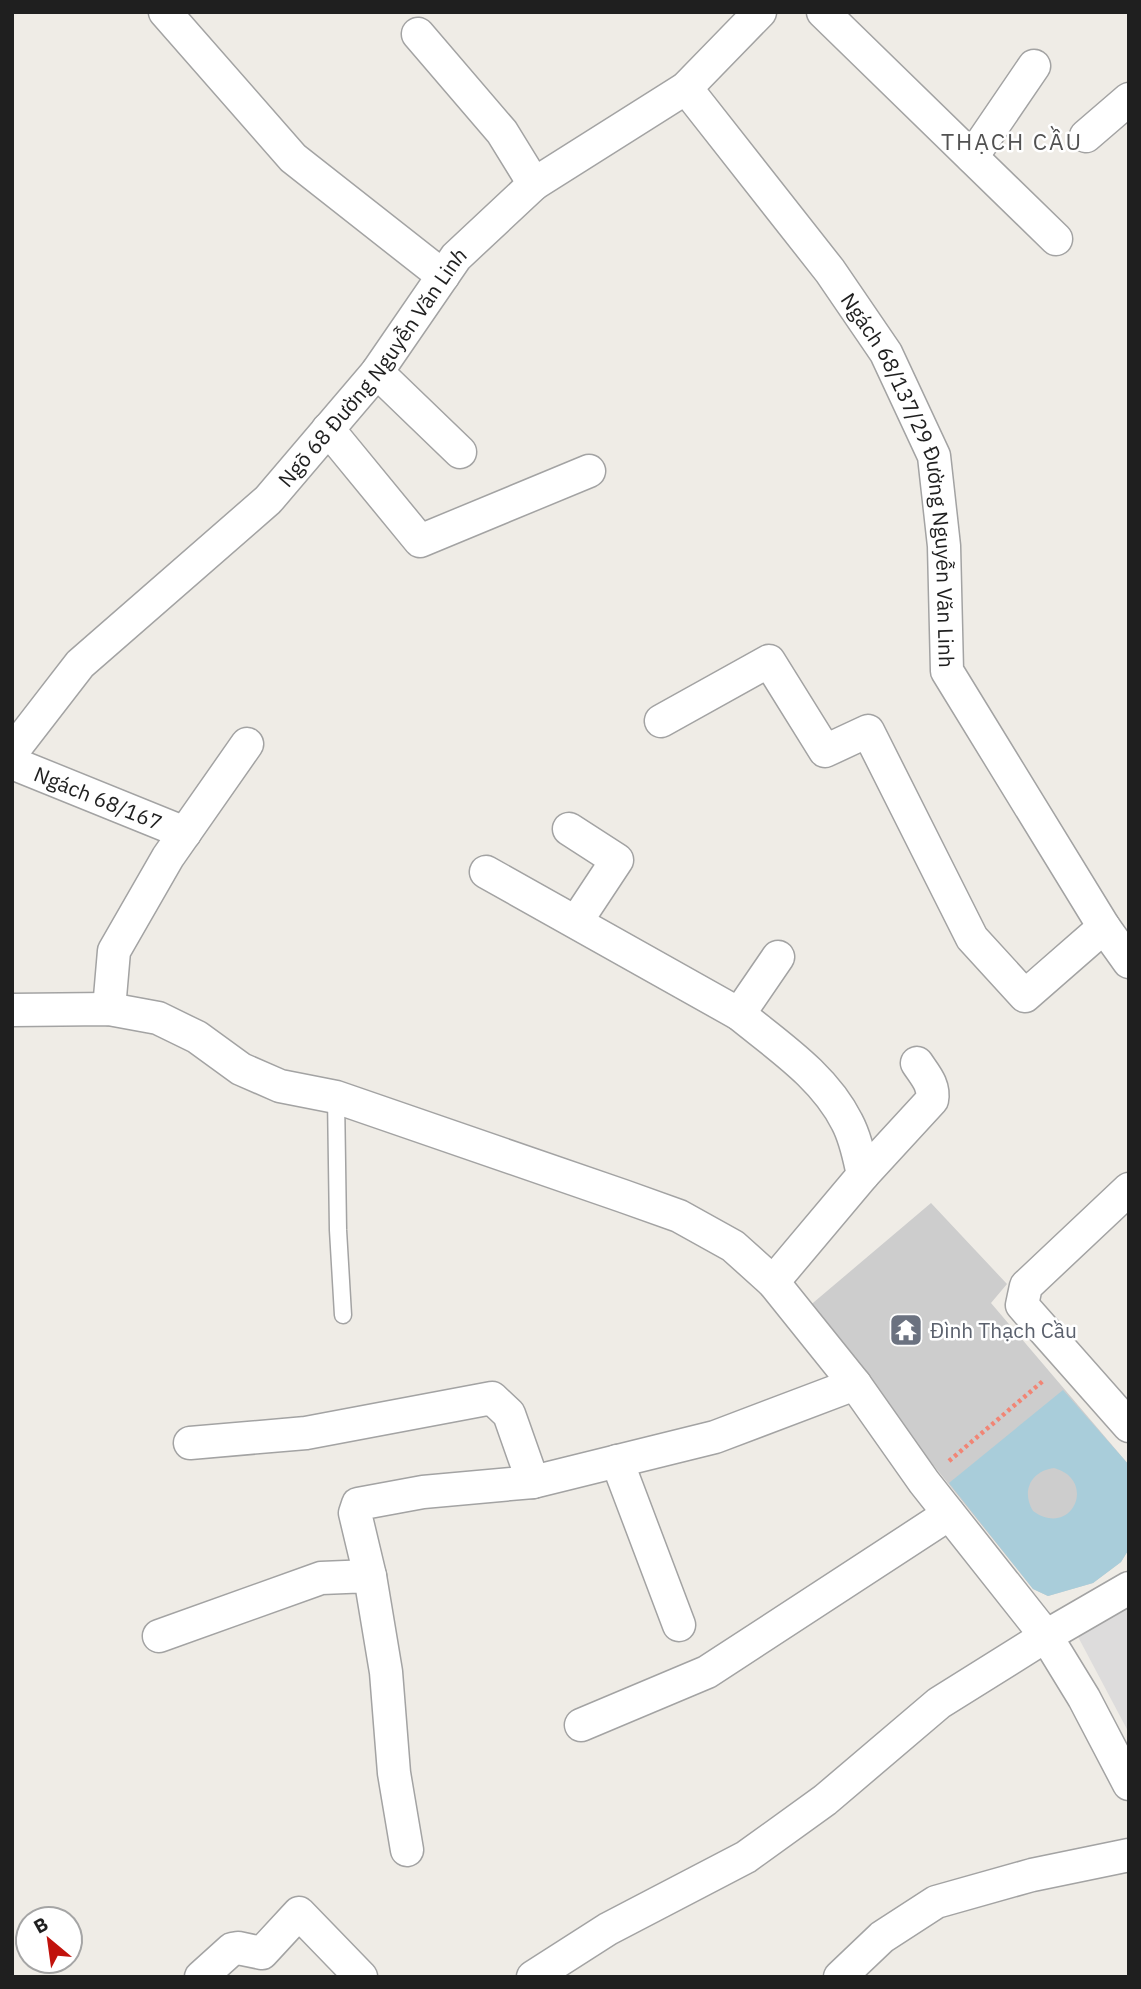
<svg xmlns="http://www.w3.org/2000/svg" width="1141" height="1989" viewBox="0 0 1141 1989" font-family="'IBM Plex Sans',sans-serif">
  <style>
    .residential { fill: #dddcdc }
    .religious { fill: #cdcdcd }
    .water { fill: #a9cdda; fill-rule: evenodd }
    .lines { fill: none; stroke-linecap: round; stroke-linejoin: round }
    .service-casing { stroke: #a3a3a3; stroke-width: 19 }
    .minor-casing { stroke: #a3a3a3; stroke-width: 35 }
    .path { stroke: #f18575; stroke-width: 4.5; stroke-dasharray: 3.5 3.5; stroke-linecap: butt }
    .service { stroke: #fff; stroke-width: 16 }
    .minor { stroke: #fff; stroke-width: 32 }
    .labels { text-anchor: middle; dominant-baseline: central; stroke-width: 5; stroke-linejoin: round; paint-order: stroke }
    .street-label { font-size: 21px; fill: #1f1f1f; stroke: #fff }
    .worship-label { font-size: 21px; fill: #5b616d; stroke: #fff; text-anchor: start }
    .neighbourhood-label { font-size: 23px; letter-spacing: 2px; fill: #525252; stroke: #fff }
  </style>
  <rect width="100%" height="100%" fill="#efece6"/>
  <path class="residential" d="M1129,1599V1733L1076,1633Z"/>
  <path class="religious" d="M931,1203L1007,1284L991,1303L1129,1465V1549L1121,1562L1093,1583L1048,1596L1033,1589L807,1308Z"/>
  <path class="water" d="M1063,1390L1129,1465V1549L1121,1562L1093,1583L1048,1596L1033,1589L949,1483ZM1054,1468C1098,1480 1072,1539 1033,1511C1021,1491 1031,1471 1054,1468Z"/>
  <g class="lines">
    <defs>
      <path id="service" d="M336,1097L338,1230L343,1315"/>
      <g id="minor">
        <path d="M165,12L293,158L443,276"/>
        <path d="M823,12L1056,239"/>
        <path d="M418,34L502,132L534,184"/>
        <path id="s1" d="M686,88L830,271L886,353L934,456L944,546L947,671L1104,927L1129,962"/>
        <path d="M1086,136L1129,99"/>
        <path d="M972,157L1034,66"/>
        <path d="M377,372L460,452"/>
        <path d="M328,429L420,541L589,471"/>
        <path d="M661,721L769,661L825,751L868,731L972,938L1025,996L1104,927"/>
        <path id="s2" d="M12,752L80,664L268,500L377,372L456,257L534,184L686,88L760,12"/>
        <path id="s3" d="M12,763L185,833"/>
        <path d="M569,829L617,860L576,922"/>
        <path d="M486,872L739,1014"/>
        <path d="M109,1009L114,951L168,857L247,744"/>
        <path d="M12,1010L109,1009L158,1018L197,1037L241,1069L280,1086L336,1097L623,1196L679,1216L733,1246L773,1282L855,1384L924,1482L1046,1636L1084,1698L1129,1784"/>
        <path d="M863,1175L932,1100C935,1085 924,1074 917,1063"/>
        <path d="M1129,1189L1026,1286L1022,1305L1129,1426"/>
        <path d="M773,1282L863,1175C859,1157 856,1139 847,1122C824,1076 778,1046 739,1014L778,957"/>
        <path d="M190,1443L306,1433L492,1398L509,1414L533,1482"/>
        <path d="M617,1461L679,1625"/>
        <path d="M370,1576L355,1513L358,1504L423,1492L533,1482L715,1437L855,1384"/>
        <path d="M159,1636L321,1578L370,1576L386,1672L394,1773L407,1850"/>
        <path d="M581,1725L707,1672L949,1514"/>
        <path d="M201,1977L232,1949L238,1948L262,1953L299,1913L361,1977"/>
        <path d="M533,1977L608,1929L746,1857L825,1800L939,1703L1046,1636L1129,1588"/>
        <path d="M840,1977L882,1937L936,1902L1032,1875L1129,1855"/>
      </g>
    </defs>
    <use href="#service" class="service-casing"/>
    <use href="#minor" class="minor-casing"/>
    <path class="path" d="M949,1461L1043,1381"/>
    <use href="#service" class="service"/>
    <use href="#minor" class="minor"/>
  </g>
  <defs>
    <symbol id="temple-square" viewBox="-11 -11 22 22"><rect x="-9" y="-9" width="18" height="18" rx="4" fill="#6b7280" stroke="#fff"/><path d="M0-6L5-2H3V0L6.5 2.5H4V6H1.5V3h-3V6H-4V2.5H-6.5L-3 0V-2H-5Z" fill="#fff"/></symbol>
  </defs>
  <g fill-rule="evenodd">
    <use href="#temple-square" x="887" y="1311" width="38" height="38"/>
  </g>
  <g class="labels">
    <g class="street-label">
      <text stroke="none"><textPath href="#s2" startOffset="530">Ngõ 68 Đường Nguyễn Văn Linh</textPath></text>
      <text stroke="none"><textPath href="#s1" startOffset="460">Ngách 68/137/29 Đường Nguyễn Văn Linh</textPath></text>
      <text stroke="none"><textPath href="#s3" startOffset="93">Ngách 68/167</textPath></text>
    </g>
    <g class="worship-label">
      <text x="930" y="1330">Đình Thạch Cầu</text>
    </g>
    <g class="neighbourhood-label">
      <text x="1012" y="141">THẠCH CẦU</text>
    </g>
  </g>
  <rect width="1141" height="1989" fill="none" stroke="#1f1f1f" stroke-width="28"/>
  <g transform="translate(49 1940) rotate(331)"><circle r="33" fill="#ffffff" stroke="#a5a5a5" stroke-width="2"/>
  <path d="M0-5L12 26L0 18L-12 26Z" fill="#c1120c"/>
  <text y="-10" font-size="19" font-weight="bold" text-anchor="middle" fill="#1f1f1f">B</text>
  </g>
</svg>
